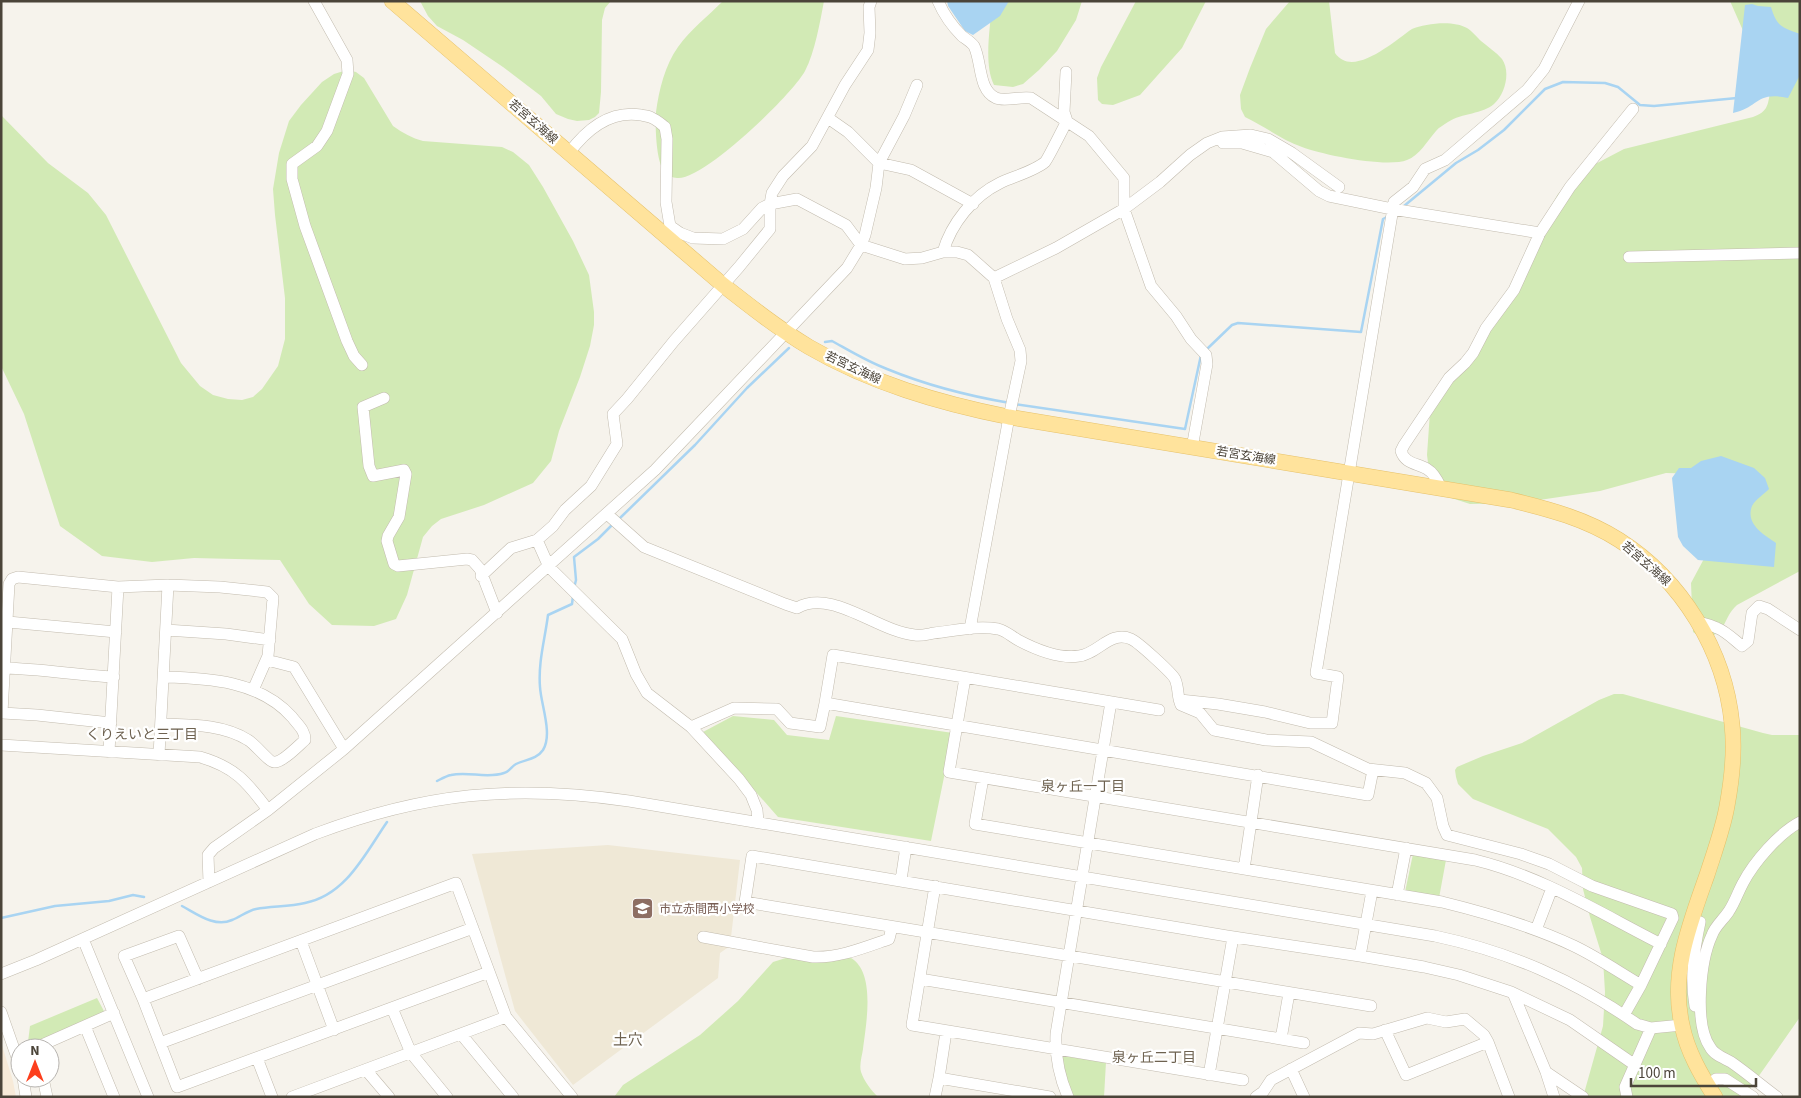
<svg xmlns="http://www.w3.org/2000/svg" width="1801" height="1098" viewBox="0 0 1801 1098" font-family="'Source Sans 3','Noto Sans JP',sans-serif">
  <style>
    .commercial { fill: #f7ead8 }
    .education { fill: #efe8d6 }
    .green { fill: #d2eab5 }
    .water { fill: #a9d4f2 }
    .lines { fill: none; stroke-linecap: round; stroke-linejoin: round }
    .stream { stroke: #a9d4f2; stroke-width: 2.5 }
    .minor-casing { stroke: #c2bbae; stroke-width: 12 }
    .major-casing { stroke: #e6c16a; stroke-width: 16 }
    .minor { stroke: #fff; stroke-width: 11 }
    .major { stroke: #ffe39c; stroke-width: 15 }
    .labels { text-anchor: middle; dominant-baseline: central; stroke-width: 4.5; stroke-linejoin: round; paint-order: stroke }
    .street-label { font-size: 12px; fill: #4b4439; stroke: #fff }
    .education-label { font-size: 12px; fill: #785e54; stroke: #fff; text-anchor: start }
    .neighbourhood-label { font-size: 14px; fill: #6e6250; stroke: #fff }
    .quarter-label { font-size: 15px; fill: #6e6250; stroke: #fff }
  </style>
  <rect width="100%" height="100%" fill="#f6f3ec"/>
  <path class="commercial" d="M1,1042L13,1081L16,1097H1Z"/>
  <path class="education" d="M608,845L740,860L730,946L720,953L718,978L573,1085L515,1011L472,854Z"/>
  <path class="green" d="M420,1H611L605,8L602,20L601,92L599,113L595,117L589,120L577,121L568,119L556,114L541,96L503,67L463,40L437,26L428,16Z
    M723,1H824C820,22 815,52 805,71C792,95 703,181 677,178C673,178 666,175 664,171C656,161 655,125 656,112C659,90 665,65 678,47C690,30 708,16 723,1Z
    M992,1H1082L1076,20L1057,51L1039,70L1023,84L1013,87L994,85C983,63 991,25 992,1Z
    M1136,1H1206L1182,48L1140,95L1113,105L1102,104L1098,100L1097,78L1101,67Z
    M1290,1H1329L1335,53C1353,79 1394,41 1412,29C1426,23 1454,20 1467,28C1472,31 1477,37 1481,41C1488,47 1496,52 1502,59C1511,72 1505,94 1494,104C1483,114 1462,113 1448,122C1444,125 1439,127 1436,131C1428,140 1419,156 1407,160C1387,168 1323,155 1302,147C1282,140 1264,126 1245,117L1241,109L1240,95L1250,68L1266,29Z
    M1730,1H1800V571L1737,605C1721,620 1728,635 1702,638L1693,632L1691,583L1706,555L1704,474L1666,473L1600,491L1519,503L1470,504L1442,495L1431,485L1427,455L1430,412L1500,317L1538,229L1558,194L1582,171L1624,149L1753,117C1767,112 1768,106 1770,92Z
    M347,70L356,72L364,78L393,126C403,133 412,138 423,141L502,147L513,152L529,165L543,187L573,241L589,275L594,312V325L590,346L580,377L559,431L551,461L533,483L484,505L441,519L432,526L423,537L407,595L396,619L374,626L332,625L309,604L280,560L194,558L152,562L102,556L60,526L24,414L1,366V115L48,163L88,193L106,215L181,363L200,386L213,395L228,399L242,400L253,397L262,389L278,366L285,339V298L275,215L273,189L279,153L289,121L301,105L322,82L334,74Z
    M1614,694H1623L1763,733L1772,735H1800V1017L1749,1090L1739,1097H1583L1603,1026L1605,992L1603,959L1590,917L1583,889L1582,868L1576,857L1548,829L1473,799L1458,784L1456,777L1455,770L1457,767L1483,756L1522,743L1599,700Z
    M733,716L774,720L787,735L829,740L836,716L953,733L931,841L778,817L703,732Z
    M1413,854L1446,860L1439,898L1405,892Z
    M825,951C833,953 844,954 851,958C876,973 866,1024 863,1049C862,1056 859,1065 861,1072C864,1081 871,1090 878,1097H614L623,1085L700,1035L738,1001L773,962L805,952Z
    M97,998L105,1013L30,1046L28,1042L30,1026Z
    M1063,1056L1106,1062L1104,1097H1073L1062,1067Z"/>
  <path class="water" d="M947,1H1009L1000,16L973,35L965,31L948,6Z
    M1752,4L1758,6L1771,7C1777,27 1782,27 1800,34V75L1788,98C1755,91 1759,108 1733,113L1745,5Z
    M1721,456L1754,468L1765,478L1769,489C1764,494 1755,500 1752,506C1745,524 1764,535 1776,543L1774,567L1698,560L1683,546L1678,537L1672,478L1679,468H1691L1701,461Z"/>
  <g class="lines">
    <path class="stream" d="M1404,206L1456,163L1478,150L1504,130L1545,89L1563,82L1605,83L1618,87L1640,105L1654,106L1737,98
      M825,342L832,341C850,351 868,362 887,369C926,385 969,396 1010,403
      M1207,349L1232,325L1238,323L1361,332L1383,219L1387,217
      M1015,404L1185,429L1201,355
      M619,519L695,445L747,388L789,348
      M574,588L576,580L574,557L598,539L613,524
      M437,781C441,779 446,776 451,775C468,771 487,779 504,773C509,772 512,766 516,764C526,759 536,760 543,750C553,734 541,705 540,687C538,662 545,639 548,615L572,604L573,596
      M182,906C197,914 215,928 232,920C240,917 247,911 256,909C272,906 289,907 305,903C346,895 365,854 387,822
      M1,918L55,906L109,901L133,895L144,897"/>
    <defs>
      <path id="minor" d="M314,1L347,60L348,74L327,131L317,146L292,164V179L305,226L347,341L354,356L362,365
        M938,1C944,15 952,26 962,36C966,39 971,42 974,46C982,62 978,90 996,98C1005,102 1020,96 1031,98L1089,136L1124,178V209L1151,286L1176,316L1191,339L1206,355L1207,364L1192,448
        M828,118L848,132L879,163L911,170L973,204
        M1223,143H1242L1273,152L1319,191L1329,196L1392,209L1540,233
        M569,153C586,130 610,110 641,115C645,116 649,116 652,118C657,120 661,124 665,127L667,139L666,202L670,226L680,233L693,238L723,239L743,229L762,208L770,204L797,199L846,225L861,245L905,259L922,258L943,252H957L968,255L994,278L1007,319L1020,350L1021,361L1009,417L970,629
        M943,252C951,224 973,196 1000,183C1012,177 1035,171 1045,162C1048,159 1063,128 1067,121L1064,112L1066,72
        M1629,257L1800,253
        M994,278L1056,248L1124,209L1160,182L1190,155L1207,143L1222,137L1251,135L1268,139L1292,153L1339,187
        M384,398L363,407L369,466L373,476L404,470L406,474L399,517L388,536L387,541L394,564L398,566L467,559L472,560L480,569L497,613
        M1441,488C1438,481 1434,473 1427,469C1417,463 1405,464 1401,451L1404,445L1449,378L1465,363L1473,353L1486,328L1514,290L1540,233L1570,187L1633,109
        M607,514L644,547L785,604L797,608C832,588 878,632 915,635C921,636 928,634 934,633C954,631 978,625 998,629C1006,631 1011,636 1018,640C1035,649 1059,659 1079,656C1098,654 1110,630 1131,639C1138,642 1172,673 1175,679C1179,688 1177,697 1181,705L1200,713L1214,730L1266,740L1311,742L1368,769L1405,773L1426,783L1437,798L1443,826L1447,835L1521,854L1549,864L1592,886L1672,914L1673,918L1641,985L1624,1015
        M537,540L549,567L622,639L636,674L647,693L691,727L739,779L751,795L757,810L758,822
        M481,576L511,548L537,540L553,526L565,510L591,486L617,444L613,414L627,399L674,341L739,267L770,229V204L772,193L783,176L812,146L845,85L868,50L870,33L869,7L871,1
        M1697,621C1704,624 1711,625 1717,628C1727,632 1734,640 1742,646L1748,641L1752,613L1759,606L1768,609L1800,630
        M8,622L116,632
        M166,630L226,634L270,640
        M267,660L294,667L344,749
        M5,668C41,669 77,675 114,677
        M965,678L949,772L1475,860C1541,876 1600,913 1661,944
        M1180,700L1218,704L1265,712L1310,723H1332L1338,677L1316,673L1394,202L1413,187L1425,169L1445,160L1527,90L1544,69L1579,1
        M1159,710L833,655L825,703L1368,795L1373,770
        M111,723L37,715L2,713L9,584L12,579L18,577L118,587L168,585L220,587L267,592L273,598L268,656L253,690
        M161,724C191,725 222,724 248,740C255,744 269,762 274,762C282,763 299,745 305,740C305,730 298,725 292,717C260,681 209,678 164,677
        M691,727L734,708L777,709L790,723L820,727L825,703
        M1,745L200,757C235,767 247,782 268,810
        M109,752L118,587
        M159,755L168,585
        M983,778L975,824L1442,902C1487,913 1532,926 1574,946C1597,957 1619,972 1641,985
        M1244,869L1258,775
        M901,880L906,847
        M209,882L208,855L214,848L268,810L344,749L655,470L847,268L861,245L865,235L876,188L879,163L904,116L917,85
        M935,886L912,1025L1243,1080
        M1397,895L1406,848
        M1691,919L1700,922C1694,950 1690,977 1695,1006
        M1536,930L1552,888
        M703,937L813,957C839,958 863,948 889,939L892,927
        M83,939L148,1097
        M301,941L334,1030
        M1360,956L1372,891
        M1,974L36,960L315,834C424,793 514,784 629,801L1435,936C1510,952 1574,980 1637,1024L1651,1028L1682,1025
        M198,979L179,936L124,956L143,999L177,1087L489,972
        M920,979L1281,1039L1289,993
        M1513,993L1546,1072L1554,1097
        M143,999L456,883L506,1017L572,1097
        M1371,1006L745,902L752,856L1227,936L1360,956L1424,967L1459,975L1511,992L1570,1020L1635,1065
        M392,1008L411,1053L447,1097
        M1,1012L20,1066
        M85,1026L114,1097
        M1385,1030L1406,1075L1488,1042
        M946,1032L939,1078L1050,1097
        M461,1034L513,1097
        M1281,1039L1304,1043
        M160,1043L473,928
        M35,1048L114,1013
        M257,1058L272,1097
        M1291,1069L1304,1097
        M366,1070L389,1097
        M1546,1072L1583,1097
        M1209,1075L1233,937
        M23,1078L26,1097
        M43,1078L47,1097
        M1708,1085L1716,1079H1725L1753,1097
        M292,1097L506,1017
        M935,1097L939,1078
        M1068,1097C1059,1076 1055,1057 1056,1034L1111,702
        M1256,1097L1263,1092L1271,1080L1359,1033L1373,1034L1427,1018L1446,1022L1465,1019L1484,1035L1488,1042L1509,1097
        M1627,1097L1625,1087L1651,1028
        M1777,1097C1762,1086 1747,1073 1731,1062C1724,1058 1714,1055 1710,1047C1694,1024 1700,961 1712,935C1715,926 1724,919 1729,911C1735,902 1738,892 1743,883C1754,862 1779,833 1800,822"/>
      <path id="major" d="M392,1L723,285C751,307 779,329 809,347C871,383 939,403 1009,417L1511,500C1549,509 1586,519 1619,540C1682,580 1725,651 1732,724C1735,751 1732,779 1727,806C1723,829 1714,853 1707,875C1690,923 1670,973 1682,1025C1687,1051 1701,1075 1715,1097"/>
    </defs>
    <use href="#minor" class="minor-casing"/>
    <use href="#major" class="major-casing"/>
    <use href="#minor" class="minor"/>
    <use href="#major" class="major"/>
  </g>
  <defs>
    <symbol id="school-square" viewBox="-11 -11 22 22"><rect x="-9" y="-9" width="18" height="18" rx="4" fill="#8d6e63" stroke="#fff"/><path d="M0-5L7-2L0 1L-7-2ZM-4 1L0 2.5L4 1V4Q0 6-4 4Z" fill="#fff"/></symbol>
  </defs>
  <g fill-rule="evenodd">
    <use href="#school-square" x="630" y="896" width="25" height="25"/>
  </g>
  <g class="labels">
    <g class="street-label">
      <text transform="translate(533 122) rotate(41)">若宮玄海線</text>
      <text transform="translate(853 368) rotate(25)">若宮玄海線</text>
      <text transform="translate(1246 456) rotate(9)">若宮玄海線</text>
      <text transform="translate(1646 564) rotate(41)">若宮玄海線</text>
    </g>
    <g class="education-label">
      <text x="659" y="909">市立赤間西小学校</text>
    </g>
    <g class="neighbourhood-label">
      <text x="142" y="735">くりえいと三丁目</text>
      <text x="1083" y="787">泉ヶ丘一丁目</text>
      <text x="1154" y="1058">泉ヶ丘二丁目</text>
    </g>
    <g class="quarter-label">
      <text x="628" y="1040">土穴</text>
    </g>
  </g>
  <rect width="1801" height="1098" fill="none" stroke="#4b4439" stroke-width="5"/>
  <g transform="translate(35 1063)"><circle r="24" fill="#ffffff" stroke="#b7b4b0"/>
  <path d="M0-4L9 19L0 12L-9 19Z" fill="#fc3f1d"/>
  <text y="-8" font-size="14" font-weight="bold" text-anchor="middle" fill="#4b4439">N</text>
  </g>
  <path d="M1631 1078v8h125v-8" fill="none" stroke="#4b4439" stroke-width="2.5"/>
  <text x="1638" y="1078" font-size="15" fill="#4b4439" stroke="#ffffff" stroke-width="4" paint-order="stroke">100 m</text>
</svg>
